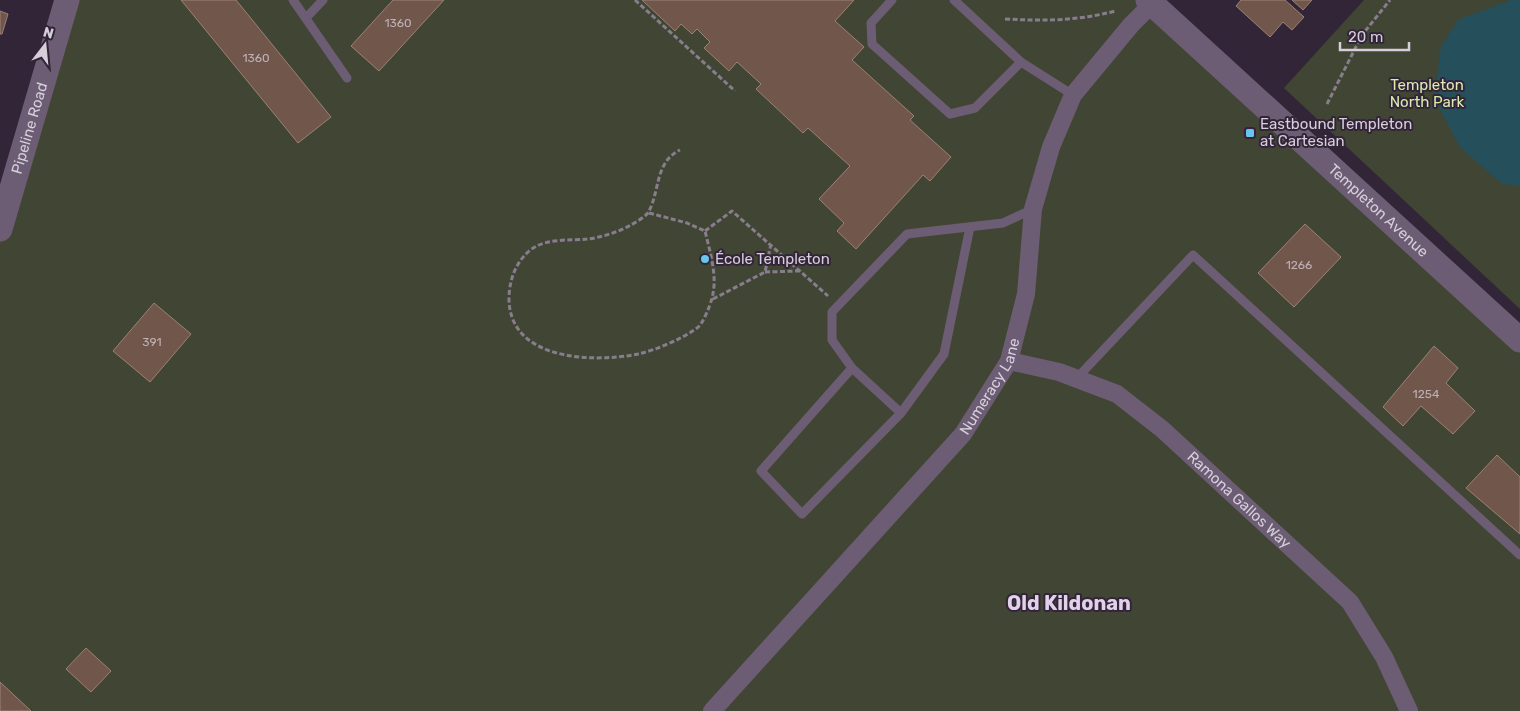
<svg xmlns="http://www.w3.org/2000/svg" width="1520" height="711" viewBox="0 0 1520 711" font-family="Rubik,sans-serif">
  <style>
    .green { fill: #414634 }
    .water { fill: #254f5b }
    .building { fill: #71574b; stroke: #9d8174 }
    .lines { fill: none; stroke-linecap: round; stroke-linejoin: round }
    .path { stroke: #887d8d; stroke-width: 3; stroke-dasharray: 5 2.5; stroke-linecap: butt }
    .lane { stroke: #6c5d74; stroke-width: 9 }
    .street { stroke: #6c5d74; stroke-width: 18 }
    .secondary { stroke: #6c5d74; stroke-width: 25 }
    .poi-dot { fill: #68c4f0; stroke: #322538; stroke-width: 2 }
    .labels { text-anchor: middle; dominant-baseline: central; stroke-width: 4; stroke-linejoin: round; paint-order: stroke }
    .number-label { font-size: 12px; fill: #bdb0b7 }
    .park-label { font-size: 15px; fill: #daebaf; stroke: #322538 }
    .poi-label { font-size: 15px; fill: #d6cedb; stroke: #322538; text-anchor: start }
    .street-label { font-size: 15px; fill: #d6cedb; stroke: #322538 }
    .district-label { font-size: 20px; font-weight: bold; fill: #e2d1eb; stroke: #322538 }
  </style>
  <rect width="100%" height="100%" fill="#322538"/>
  <path class="green" d="M67,0H1149L1520,339V711H0V233Z
    M1364,0H1520V309L1284,88Z"/>
  <path class="water" d="M1511,0H1520V186L1502,184L1460,147L1434,98L1441,47L1458,20Z"/>
  <path class="building" d="M181,0H236L331,117L298,143Z
    M393,0H444L379,71L351,46Z
    M642,0H854L835,21L864,47L852,60L914,116L910,120L951,157L930,181L923,175L856,249L837,231L844,223L819,199L850,166L808,128L803,133L756,89L761,84L737,62L729,71L704,48L710,42L697,29L692,34L681,24L675,31Z
    M1241,0H1285L1304,17L1292,30L1283,22L1270,37L1236,6Z
    M1292,0H1312L1303,10Z
    M0,11L8,14L2,34H0Z
    M1305,224L1341,257L1294,307L1258,273Z
    M154,303L191,334L150,382L113,351Z
    M1434,346L1458,368L1446,383L1475,411L1453,434L1421,406L1403,426L1383,407Z
    M1497,455L1520,477V534L1466,488Z
    M86,648L111,671L91,692L66,669Z
    M0,682L31,711H0Z"/>
  <g class="lines">
    <path class="path" d="M635,0L735,91
      M1005,19C1043,21 1078,21 1115,11
      M1327,104L1362,35L1390,0
      M649,213L687,223L705,231C710,252 718,277 712,298C710,306 703,324 697,328C682,339 656,350 638,354C593,363 507,361 509,296C510,279 515,265 527,253C543,237 569,241 588,239C603,237 618,232 631,225C636,222 647,216 649,211C660,190 655,162 680,150
      M705,231L732,211L828,296
      M765,272L799,271
      M713,299L765,272L771,244"/>
    <path class="lane" d="M293,0L347,78
      M892,0L871,23L872,44L950,114L975,108L1021,62
      M954,0L1021,62L1073,95
      M306,18L323,0
      M970,227L944,354L901,413L802,514L761,471L852,368L832,340V312L907,234L1003,223L1033,209
      M852,368L901,413
      M1076,379L1193,255L1520,555"/>
    <g class="street">
      <path id="s1" d="M1009,361L1059,372L1117,394L1162,429L1350,602L1384,657L1409,711"/>
      <path id="s2" d="M712,711L963,434L1009,361L1026,294L1033,209L1051,147L1073,95L1131,25L1156,0"/>
    </g>
    <g class="secondary">
      <path id="s3" d="M1148,0L1520,340"/>
      <path id="s4" d="M0,229L67,0"/>
    </g>
  </g>
  <g class="poi-dot">
    <rect x="1245" y="128" width="10" height="10" rx="2.5"/>
    <circle cx="705" cy="259" r="5"/>
  </g>
  <g class="labels">
    <g class="number-label">
      <text x="398" y="23">1360</text>
      <text x="256" y="58">1360</text>
      <text x="1299" y="265">1266</text>
      <text x="152" y="342">391</text>
      <text x="1426" y="394">1254</text>
    </g>
    <g class="park-label">
      <text x="1427" y="85">Templeton<tspan x="1427" dy="17">North Park</tspan></text>
    </g>
    <g class="poi-label">
      <text x="1260" y="124">Eastbound Templeton<tspan x="1260" dy="17">at Cartesian</tspan></text>
      <text x="715" y="259">École Templeton</text>
    </g>
    <g class="street-label">
      <text stroke="none"><textPath href="#s4" startOffset="105">Pipeline Road</textPath></text>
      <text stroke="none"><textPath href="#s3" startOffset="312">Templeton Avenue</textPath></text>
      <text stroke="none"><textPath href="#s2" startOffset="429">Numeracy Lane</textPath></text>
      <text stroke="none"><textPath href="#s1" startOffset="275">Ramona Gallos Way</textPath></text>
    </g>
    <g class="district-label">
      <text x="1069" y="603">Old Kildonan</text>
    </g>
  </g>
  <g transform="translate(45 45) rotate(16)" stroke="#322538" stroke-width="4" paint-order="stroke">
  <path d="M0-4L9 19L0 12L-9 19Z" fill="#d6cedb"/>
  <text y="-8" font-size="14" font-weight="bold" text-anchor="middle" fill="#d6cedb">N</text>
  </g>
  <path d="M1340 42v8h69v-8" fill="none" stroke="#d6cedb" stroke-width="2.5"/>
  <text x="1348" y="42" font-size="15" fill="#d6cedb" stroke="#322538" stroke-width="4" paint-order="stroke">20 m</text>
</svg>
